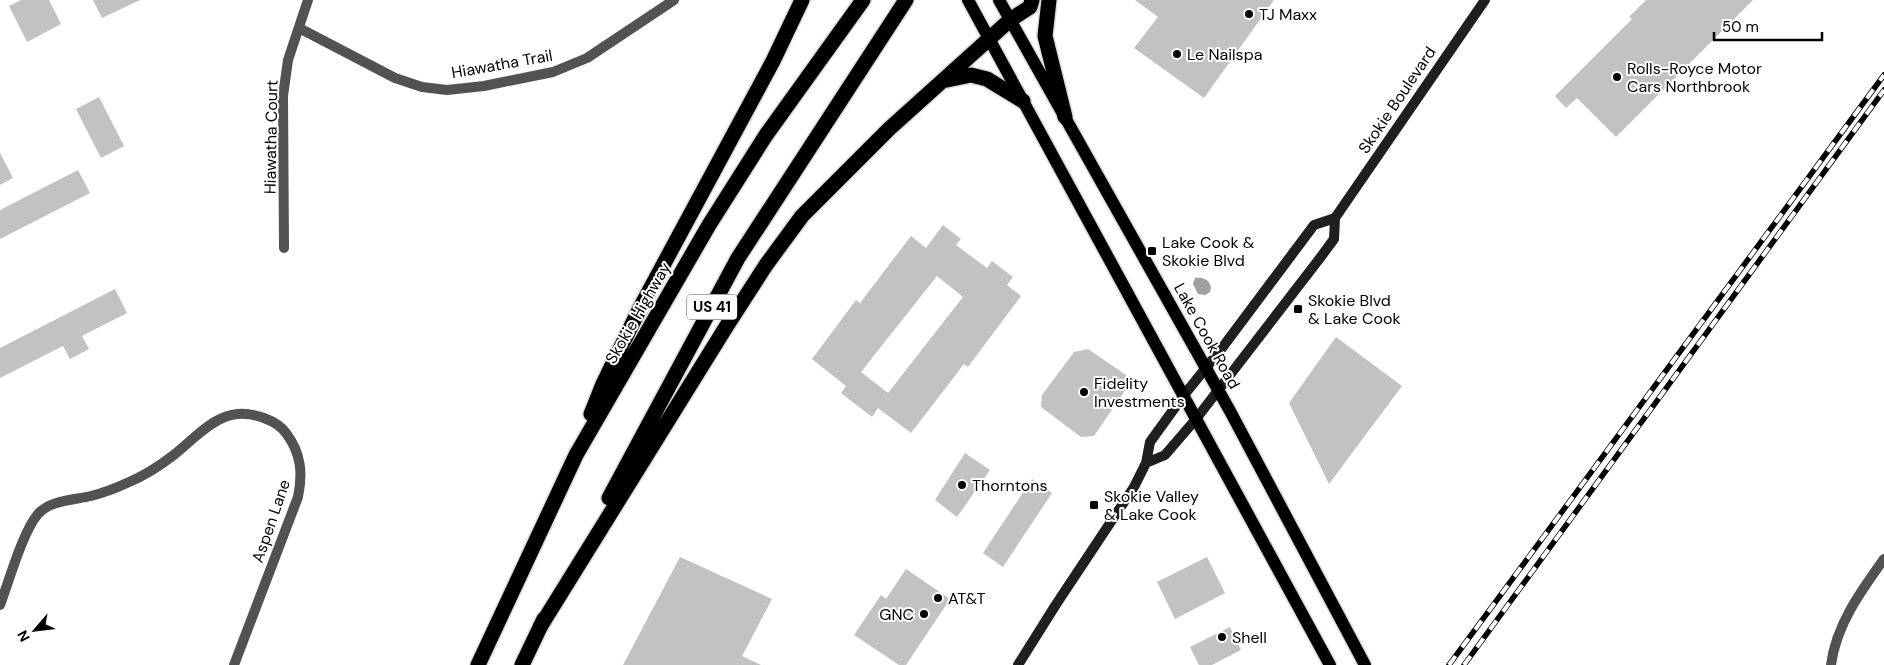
<svg xmlns="http://www.w3.org/2000/svg" width="1884" height="665" viewBox="0 0 1884 665" font-family="'DM Sans',sans-serif">
  <style>
    .water { fill: #a0a0a0 }
    .building { fill: #c2c2c2; fill-rule: evenodd }
    .lines { fill: none; stroke-linecap: round; stroke-linejoin: round }
    .primary-casing { stroke: #dbdbdb; stroke-width: 15 }
    .motorway-casing { stroke: #dbdbdb; stroke-width: 18 }
    .minor { stroke: #525252; stroke-width: 10 }
    .secondary { stroke: #1f1f1f; stroke-width: 10 }
    .primary { stroke: #000; stroke-width: 12 }
    .motorway { stroke: #000; stroke-width: 15 }
    .rail-casing { stroke: #000; stroke-width: 5.5 }
    .rail { stroke: #fff; stroke-width: 4; stroke-dasharray: 11; stroke-linecap: butt }
    .poi-dot { fill: #000; stroke: #fff; stroke-width: 2 }
    .labels { text-anchor: middle; dominant-baseline: central; stroke-width: 4; stroke-linejoin: round; paint-order: stroke }
    .shield { fill: #fff; stroke: #4c4c4c; stroke-width: 1 }
    .shield-label { font-size: 15px; font-weight: bold; fill: #000 }
    .poi-label { font-size: 16px; fill: #000; stroke: #fff; text-anchor: start }
    .street-label { font-size: 16px; fill: #000; stroke: #fff }
  </style>
  <rect width="100%" height="100%" fill="#fff"/>
  <path class="water" d="M1195,278C1202,277 1209,279 1211,287L1210,292L1205,295L1198,294L1193,284Z"/>
  <path class="building" d="M21,0H49L61,24L27,42L9,6Z
    M93,0H140L102,18Z
    M1135,0H1274L1204,98L1134,48L1158,17Z
    M1646,0H1753L1616,137L1577,98L1566,108L1555,96L1632,19L1629,17Z
    M99,97L124,146L101,158L76,109Z
    M0,153L13,178L0,185Z
    M78,170L90,193L0,239V210Z
    M943,225L961,239L956,245L987,268L992,261L1013,277L1007,285L1021,296L968,367L964,364L911,433L878,408L872,417L841,393L846,386L812,359L856,300L860,303L911,236L926,248ZM937,276L963,297L888,393L861,372Z
    M115,289L127,313L82,336L89,349L70,359L63,346L0,378V348Z
    M1336,337L1402,386L1329,484L1289,403Z
    M1088,349L1126,375V389L1094,436L1081,437L1041,407L1042,395L1074,352Z
    M965,453L990,470L957,517L935,500Z
    M1032,479L1052,493L1003,567L983,553Z
    M680,557L772,599L742,656L761,665H623Z
    M1207,557L1225,593L1175,619L1157,582Z
    M906,569L950,599L906,665H899L854,635L881,595L886,599Z
    M1230,627L1241,650L1212,665H1199L1190,647Z"/>
  <g class="lines">
    <defs>
      <path id="primary" d="M968,0L1330,665
        M999,0L1230,411L1365,665"/>
      <path id="motorway" d="M1049,0L1045,36L1065,117
        M947,80L971,75L987,79L1023,101
        M591,414L603,384L640,308L773,61L802,0
        M609,498L738,258L906,0
        M540,627L726,327L766,265L802,216L889,129L1010,20L1030,7L1032,0
        M478,665L576,455L709,225L766,135L863,0
        M522,665L544,619"/>
    </defs>
    <use href="#primary" class="primary-casing"/>
    <use href="#motorway" class="motorway-casing"/>
    <path class="minor" d="M299,28L395,78L422,87L447,90L484,86L553,72L587,58L674,0
      M284,248L283,96L288,60L308,0
      M0,605C9,581 23,531 38,514C50,500 74,500 91,496C103,493 116,488 127,483C144,476 161,465 175,454C203,431 224,403 264,418C272,421 281,426 286,433C301,453 303,473 298,497L234,665
      M1831,665C1836,625 1861,591 1884,559"/>
    <path class="secondary" d="M1146,463L1165,455L1196,419L1320,258L1334,239L1335,218L1485,0
      M1018,665L1055,606L1134,487L1146,463L1150,442L1184,395L1222,348L1314,225L1335,218"/>
    <use href="#primary" class="primary"/>
    <use href="#motorway" class="motorway"/>
    <defs>
      <path id="rail" d="M1449,665L1884,75
        M1464,665L1884,90"/>
    </defs>
    <use href="#rail" class="rail-casing"/>
    <use href="#rail" class="rail"/>
  </g>
  <g class="poi-dot">
    <circle cx="1249" cy="14" r="5"/>
    <circle cx="1177" cy="54" r="5"/>
    <circle cx="1617" cy="77" r="5"/>
    <rect x="1147" y="246" width="10" height="10" rx="2.5"/>
    <rect x="1293" y="304" width="10" height="10" rx="2.5"/>
    <circle cx="1084" cy="392" r="5"/>
    <circle cx="962" cy="485" r="5"/>
    <rect x="1089" y="500" width="10" height="10" rx="2.5"/>
    <circle cx="938" cy="598" r="5"/>
    <circle cx="924" cy="614" r="5"/>
    <circle cx="1222" cy="637" r="5"/>
  </g>
  <g class="labels">
    <rect class="shield" x="687" y="294.5" width="50" height="25" rx="4"/>
    <g class="shield-label">
      <text x="712" y="307">US 41</text>
    </g>
    <g class="poi-label">
      <text x="1259" y="14">TJ Maxx</text>
      <text x="1187" y="54">Le Nailspa</text>
      <text x="1627" y="68">Rolls-Royce Motor<tspan x="1627" dy="18">Cars Northbrook</tspan></text>
      <text x="1162" y="242">Lake Cook &amp;<tspan x="1162" dy="18">Skokie Blvd</tspan></text>
      <text x="1308" y="300">Skokie Blvd<tspan x="1308" dy="18">&amp; Lake Cook</tspan></text>
      <text x="1094" y="383">Fidelity<tspan x="1094" dy="18">Investments</tspan></text>
      <text x="972" y="485">Thorntons</text>
      <text x="1104" y="496">Skokie Valley<tspan x="1104" dy="18">&amp; Lake Cook</tspan></text>
      <text x="948" y="598">AT&amp;T</text>
      <text x="914" y="614" text-anchor="end">GNC</text>
      <text x="1232" y="637">Shell</text>
    </g>
    <g class="street-label">
      <text transform="translate(502 64) rotate(-10)">Hiawatha Trail</text>
      <text transform="translate(1397 100) rotate(-56)">Skokie Boulevard</text>
      <text transform="translate(271 137) rotate(-89)">Hiawatha Court</text>
      <text transform="translate(638 313) rotate(-60)">Skokie Highway</text>
      <text transform="translate(1207 336) rotate(61)">Lake Cook Road</text>
      <text transform="translate(271 521) rotate(-71)">Aspen Lane</text>
    </g>
  </g>
  <g transform="translate(35 630) rotate(242)" stroke="#ffffff" stroke-width="4" paint-order="stroke">
  <path d="M0-4L9 19L0 12L-9 19Z" fill="#000000"/>
  <text y="-8" font-size="14" font-weight="bold" text-anchor="middle" fill="#000000">N</text>
  </g>
  <path d="M1714 32v8h108v-8" fill="none" stroke="#000000" stroke-width="2.5"/>
  <text x="1722" y="32" font-size="15" fill="#000000" stroke="#ffffff" stroke-width="4" paint-order="stroke">50 m</text>
</svg>
